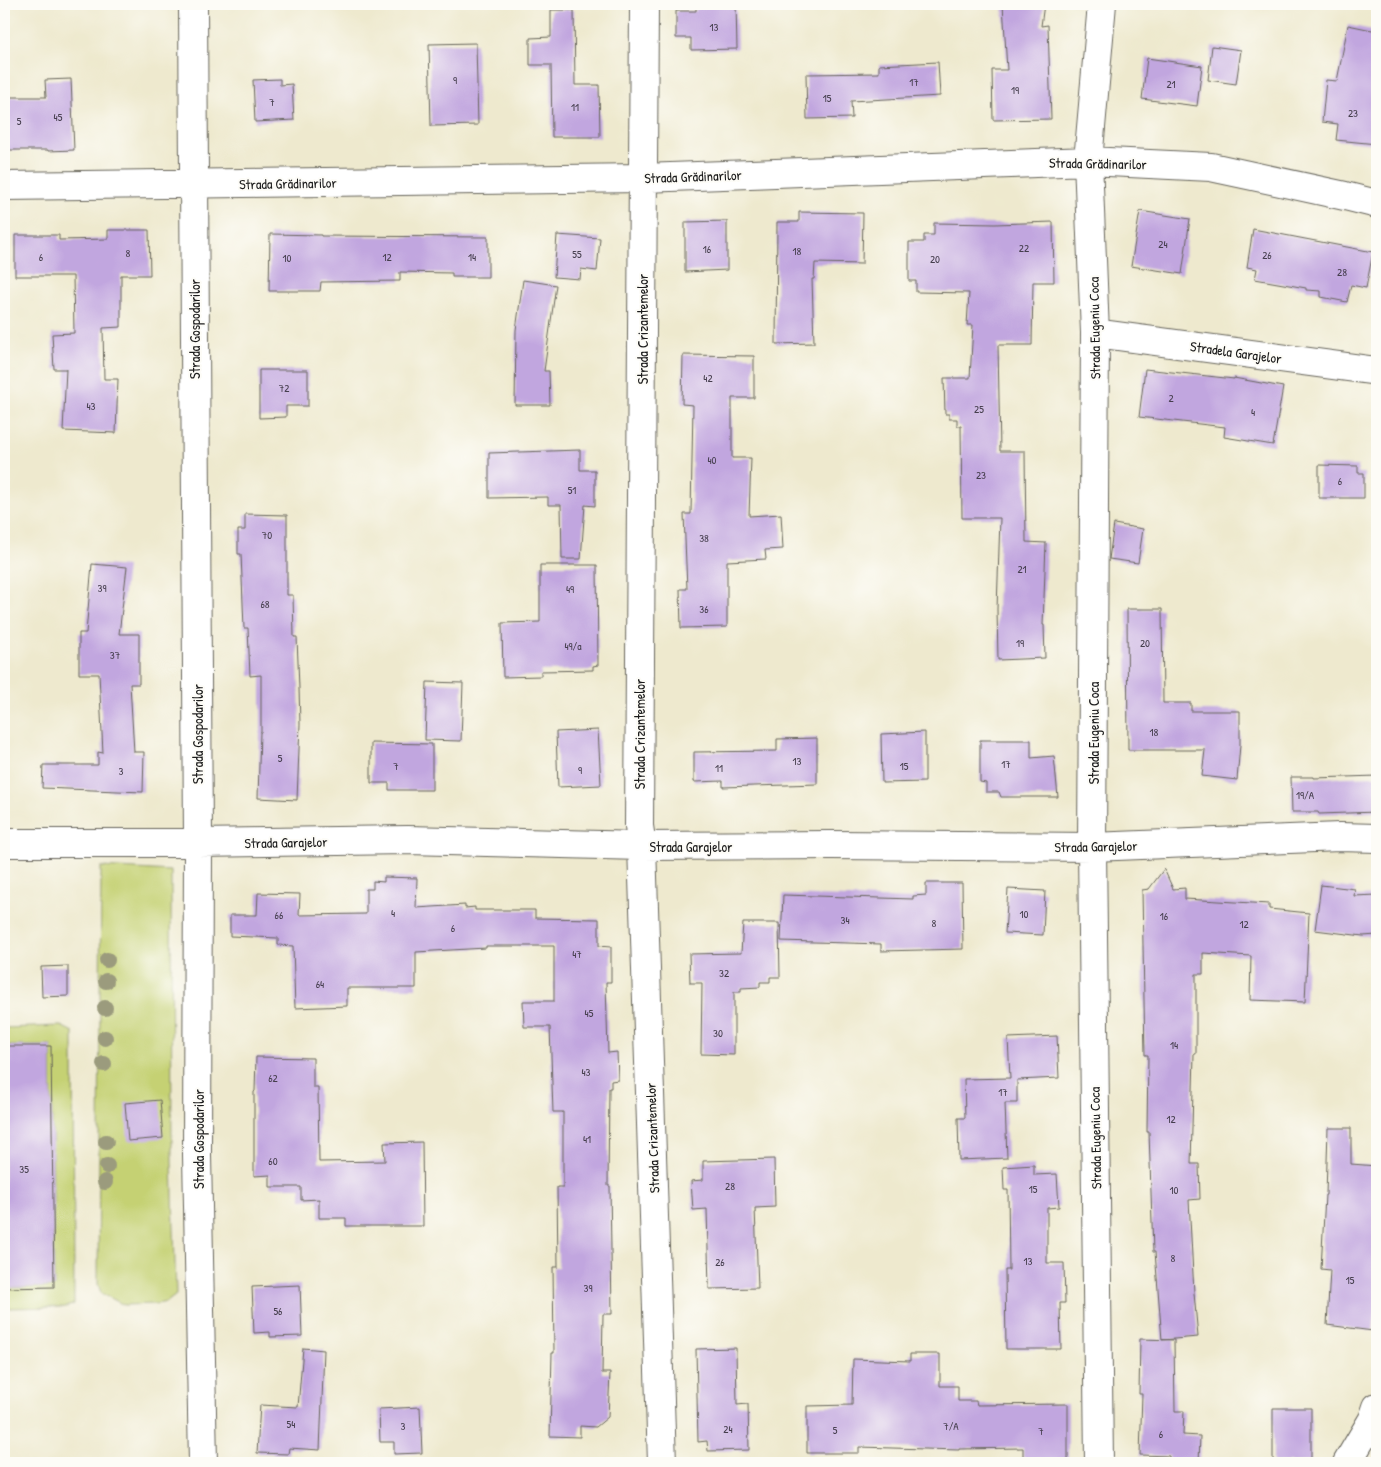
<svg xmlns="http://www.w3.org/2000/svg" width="1381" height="1467" viewBox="0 0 1381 1467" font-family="'Patrick Hand',sans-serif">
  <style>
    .green { fill: #c5d173; stroke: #707648 }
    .building { fill: #c1a6df }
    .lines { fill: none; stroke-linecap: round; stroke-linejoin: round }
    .minor-casing { stroke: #66645a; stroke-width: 30 }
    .minor { stroke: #fff; stroke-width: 28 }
    .tree { fill: #9b9b7d }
    .labels { text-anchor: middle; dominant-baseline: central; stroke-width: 4; stroke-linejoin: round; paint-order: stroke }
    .number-label { font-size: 11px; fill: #453e4d }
    .street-label { font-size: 14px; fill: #1c1c1c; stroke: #fdfcf7 }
  </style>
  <rect width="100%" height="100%" fill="#fdfcf7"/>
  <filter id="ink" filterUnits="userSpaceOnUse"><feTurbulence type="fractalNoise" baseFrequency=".02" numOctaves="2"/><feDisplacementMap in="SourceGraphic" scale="10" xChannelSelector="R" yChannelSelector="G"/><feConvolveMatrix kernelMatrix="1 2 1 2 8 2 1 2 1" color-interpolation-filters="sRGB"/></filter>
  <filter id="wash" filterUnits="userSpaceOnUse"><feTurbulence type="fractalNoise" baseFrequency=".0096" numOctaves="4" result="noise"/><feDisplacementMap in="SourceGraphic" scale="20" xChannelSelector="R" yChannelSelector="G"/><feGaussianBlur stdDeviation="1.12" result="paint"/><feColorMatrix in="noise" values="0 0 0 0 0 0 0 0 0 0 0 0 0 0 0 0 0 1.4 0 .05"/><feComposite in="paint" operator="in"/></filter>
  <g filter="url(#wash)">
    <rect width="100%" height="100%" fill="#eee9ce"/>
    <path class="green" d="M101,867L171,871L172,1162L176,1295L167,1302L156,1304L124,1305L101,1293L98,1284Z
      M61,1026L73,1032L74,1304L67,1307L4,1308V1288L54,1287L51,1046H4V1028Z"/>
    <g id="blocks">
      <path class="building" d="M696,4H736L737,49L691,50V38H676V11H696Z
        M1003,4H1044L1041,26L1048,25L1051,119L993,120L992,70H1007Z
        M551,10H574L575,85H599L600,137H552L551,65H530V38L551,37Z
        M1348,25L1377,31V144L1336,140L1338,124L1322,122L1326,80L1337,81Z
        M476,43L478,125L431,126L429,44Z
        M1212,46L1241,50L1236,84L1208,80Z
        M1147,58L1202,66L1197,106L1142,99Z
        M938,62L940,96L851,101L852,118L807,119L806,74L879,73V65Z
        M71,79L74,150L48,151V150H8V146H4V97H46L45,80Z
        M280,79V85L292,84L294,120L255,122L253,80Z
        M1140,211L1190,219L1182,274L1131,266Z
        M799,212L863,213L862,264L815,263L814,279H812L814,343L776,344L777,222H799Z
        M727,221V270L685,272V222Z
        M1053,222L1054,282H1033L1032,345H998L1000,451H1025L1026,542L1046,543L1043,625H1044L1045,658L998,660L997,609L1000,518H962L961,426H957V419H949V414H945L944,378H970L973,325H967L969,293L916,292V281H909V242H924V235H934V223L995,224Z
        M1253,229L1373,252L1366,288L1351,285L1347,302L1321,297V291L1306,290V288L1255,279L1257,269L1247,267Z
        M108,230H149L150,275H121V327L103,328L104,379H118L116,433L63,431L66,369H54L52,334L74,333L73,276H15V235H59V240L108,239Z
        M270,234L321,235V236L488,237V277H452V273L400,272V281L321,282L320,291H269Z
        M557,235L600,238L597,271L581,269L580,279L554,277Z
        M523,280L556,285L544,371H549L550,405H515L516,330Z
        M683,355L754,356V398H732V458H751L749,516L781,514L783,549L765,550L766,559L727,561V627L681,628L680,589H687L684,514H691L693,405L682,404Z
        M1145,369L1234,379V378L1283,387L1273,445L1224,437L1225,427L1139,417Z
        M259,370H308V406H286V417L259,418Z
        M580,450V470H595V506L585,505L581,559H562L561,505H548V497L489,498V453Z
        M1319,465L1358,466V473H1364V498H1319Z
        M245,514L287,515V595H293L294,637H297L299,688L300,724L297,800L258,798L260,732H261V675L250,676L248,628H244L241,554H238V530H245Z
        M1114,524L1143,529L1138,563L1109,559Z
        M92,564L127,567L119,634H139V684H130L134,752H144L143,792L42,788L43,765H98V752L103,753L99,674H79V633H86Z
        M540,565H597L598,665L593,666V670L541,671V676L503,677L502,623L540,622Z
        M1127,609H1162L1163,703H1191V711H1240V745L1237,780L1202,776L1205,750H1128Z
        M427,682L463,683L461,741L425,740Z
        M598,730L601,785L558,787L556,732Z
        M925,732V782L882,783L881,734Z
        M817,738V784L723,787V781L694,782V752L777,751V739Z
        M980,740H1031V758L1054,756L1058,797H1001L999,792H986V783L980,782Z
        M371,743L432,744V790H389V783H371Z
        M1377,776V812L1319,814L1318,812H1292L1291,777H1314V778Z
        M1164,869L1173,889L1185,888V899L1269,904V909L1309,913L1305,1002L1250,1000L1251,956L1203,953V974H1196V1054H1194L1191,1164H1199L1200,1199L1189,1200L1194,1293L1198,1337L1162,1340L1155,1252H1153L1149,1132H1147L1148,1055H1145L1142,890L1149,889Z
        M384,877L417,878L416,908L465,905V908L475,907V910H535V918L599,919V946L611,947V982H606L608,1053L617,1052L618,1080L611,1081V1088H609L608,1186H610L612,1314H603L602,1373H610L608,1417L596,1427L580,1426V1437L550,1436L552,1353H554L553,1267H558L557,1187H563V1112H553L550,1027H524L523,1001H554V946H486V948L416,952V988H347V1006L295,1008L293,946L278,945V938L230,936V915H257L258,893L300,894L299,915L366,914V889H373V881L384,882Z
        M926,883H962L963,949L881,951V944L781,941L783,895L913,899V896L926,895Z
        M1321,885L1355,889L1354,896L1377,895V935L1363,936L1315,930Z
        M1008,889L1045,891L1043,935L1005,933Z
        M743,923H779L780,977H770V982H760V987L741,988V992H734V1055L701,1054L702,983H690L689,954L741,953Z
        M68,966V996L42,997L41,967Z
        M1057,1036L1059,1078L1017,1080V1103H1005L1007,1158L959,1160L958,1118H965L964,1079L1010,1078L1008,1038Z
        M4,1046H51L54,1287L4,1288Z
        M256,1057L313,1058V1087H318L319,1162L385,1161L384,1143L422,1142L423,1226H346V1218H319V1199L301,1200V1187H270V1175L254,1176V1092L255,1091Z
        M160,1100L163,1138L128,1141L125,1103Z
        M1328,1128H1351V1164L1377,1166V1300L1373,1331L1327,1325L1330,1270L1321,1269L1325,1195H1326Z
        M774,1159L775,1207L755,1208L758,1288L709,1289L707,1209L693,1210L691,1181L703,1180V1161Z
        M1034,1165V1175L1057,1174L1059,1207L1047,1208V1263H1064L1065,1303H1060L1061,1349H1006L1005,1270H1009L1008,1190H1004L1003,1167Z
        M300,1285L302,1336L270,1337V1332L254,1333L252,1287Z
        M1140,1339L1174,1340L1175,1411H1184L1183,1435L1200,1436L1199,1463H1169V1456L1140,1455L1142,1394H1139Z
        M303,1348L324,1350L320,1450L289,1448L288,1454L257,1453L260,1405L298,1407Z
        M736,1348L737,1405L748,1404L749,1450L708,1451L707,1441L698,1442L696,1349Z
        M910,1354H940V1386H958V1401H976L977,1405L1068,1404V1463H1039V1458H1023V1448L959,1449V1450L859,1447V1453H807V1406L852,1405L853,1359L910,1361Z
        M420,1407L422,1453L394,1454V1442H380L379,1409Z
        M1273,1408H1311V1462H1273Z"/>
    </g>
  </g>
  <g filter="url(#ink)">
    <use href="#blocks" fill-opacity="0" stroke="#66645a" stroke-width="1"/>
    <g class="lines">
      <defs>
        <path id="minor" d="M193,4L198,843L197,1155L203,1463
          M644,4L639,826L642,846L662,1463
          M4,186L644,178L1088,161L1211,167L1345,196L1377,204
          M1095,333L1377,371
          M4,843H198L408,840L642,846L831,845L1092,847L1340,837L1377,838
          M1099,1463L1092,847L1095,333L1088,161L1102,4
          M1347,1463L1373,1419L1377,1407"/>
      </defs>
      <use href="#minor" class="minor-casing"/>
      <use href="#minor" class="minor"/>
    </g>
    <g class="tree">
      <circle cx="107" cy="960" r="8"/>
      <circle cx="106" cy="981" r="8"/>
      <circle cx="105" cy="1008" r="8"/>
      <circle cx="105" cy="1038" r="8"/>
      <circle cx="104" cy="1064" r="8"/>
      <circle cx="106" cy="1142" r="8"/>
      <circle cx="107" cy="1166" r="8"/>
      <circle cx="105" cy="1182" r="8"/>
    </g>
  </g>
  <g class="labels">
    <g class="number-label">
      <text x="714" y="27">13</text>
      <text x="455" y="80">9</text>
      <text x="914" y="82">17</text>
      <text x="1171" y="84">21</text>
      <text x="1015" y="90">19</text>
      <text x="827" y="98">15</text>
      <text x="272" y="102">7</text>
      <text x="575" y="107">11</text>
      <text x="1353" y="113">23</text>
      <text x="58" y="117">45</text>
      <text x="19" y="121">5</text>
      <text x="1163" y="244">24</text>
      <text x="1024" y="248">22</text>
      <text x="707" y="249">16</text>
      <text x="797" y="251">18</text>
      <text x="128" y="253">8</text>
      <text x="577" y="254">55</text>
      <text x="1267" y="255">26</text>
      <text x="41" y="257">6</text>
      <text x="387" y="257">12</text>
      <text x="472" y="257">14</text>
      <text x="287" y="258">10</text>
      <text x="935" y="259">20</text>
      <text x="1342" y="272">28</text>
      <text x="708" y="378">42</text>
      <text x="284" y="388">72</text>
      <text x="1171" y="398">2</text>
      <text x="91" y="406">43</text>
      <text x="979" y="409">25</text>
      <text x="1253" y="412">4</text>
      <text x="712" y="460">40</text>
      <text x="981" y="475">23</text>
      <text x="1340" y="481">6</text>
      <text x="572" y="490">51</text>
      <text x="267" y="535">70</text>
      <text x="704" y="538">38</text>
      <text x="1022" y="569">21</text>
      <text x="102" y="588">39</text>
      <text x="570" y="589">49</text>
      <text x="265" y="604">68</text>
      <text x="704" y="609">36</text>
      <text x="1020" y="643">19</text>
      <text x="1145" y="643">20</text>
      <text x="573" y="646">49/a</text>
      <text x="115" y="655">37</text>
      <text x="1154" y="732">18</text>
      <text x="280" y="758">5</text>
      <text x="797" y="761">13</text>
      <text x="1006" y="764">17</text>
      <text x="396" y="766">7</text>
      <text x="904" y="766">15</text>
      <text x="719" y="768">11</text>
      <text x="580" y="770">9</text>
      <text x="121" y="771">3</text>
      <text x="1305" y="795">19/A</text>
      <text x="393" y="913">4</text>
      <text x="1024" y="914">10</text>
      <text x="279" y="915">66</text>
      <text x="1164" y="916">16</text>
      <text x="845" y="920">34</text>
      <text x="934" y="923">8</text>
      <text x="1244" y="924">12</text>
      <text x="453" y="928">6</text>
      <text x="577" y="954">47</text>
      <text x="724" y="973">32</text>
      <text x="320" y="984">64</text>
      <text x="589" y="1013">45</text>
      <text x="718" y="1033">30</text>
      <text x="1174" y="1045">14</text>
      <text x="586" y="1072">43</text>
      <text x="273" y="1078">62</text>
      <text x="1003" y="1092">17</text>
      <text x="1171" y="1119">12</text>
      <text x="587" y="1139">41</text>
      <text x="273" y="1161">60</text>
      <text x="24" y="1169">35</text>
      <text x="730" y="1186">28</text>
      <text x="1033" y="1189">15</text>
      <text x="1174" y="1190">10</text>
      <text x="1173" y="1258">8</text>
      <text x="1028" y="1261">13</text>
      <text x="720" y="1262">26</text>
      <text x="1350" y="1280">15</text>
      <text x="588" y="1288">39</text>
      <text x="278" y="1311">56</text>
      <text x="291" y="1424">54</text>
      <text x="403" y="1426">3</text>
      <text x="951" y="1426">7/A</text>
      <text x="728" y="1429">24</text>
      <text x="835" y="1430">5</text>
      <text x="1041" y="1431">7</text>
      <text x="1161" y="1434">6</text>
    </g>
    <g class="street-label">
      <text transform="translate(1098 163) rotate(1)">Strada Grădinarilor</text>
      <text transform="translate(693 176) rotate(-2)">Strada Grădinarilor</text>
      <text transform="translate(288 183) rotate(-1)">Strada Grădinarilor</text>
      <text transform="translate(1094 328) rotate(-91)">Strada Eugeniu Coca</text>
      <text transform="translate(194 329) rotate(-90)">Strada Gospodarilor</text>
      <text transform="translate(642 329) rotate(-90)">Strada Crizantemelor</text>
      <text transform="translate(1236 352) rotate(8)">Stradela Garajelor</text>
      <text transform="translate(1093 733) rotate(-90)">Strada Eugeniu Coca</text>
      <text transform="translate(197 734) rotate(-90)">Strada Gospodarilor</text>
      <text transform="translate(639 734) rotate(-90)">Strada Crizantemelor</text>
      <text transform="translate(286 842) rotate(-1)">Strada Garajelor</text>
      <text x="691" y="846">Strada Garajelor</text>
      <text transform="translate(1096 846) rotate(-1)">Strada Garajelor</text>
      <text transform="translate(652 1138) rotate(-92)">Strada Crizantemelor</text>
      <text transform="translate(1095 1138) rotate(-91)">Strada Eugeniu Coca</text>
      <text transform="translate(198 1139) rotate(-90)">Strada Gospodarilor</text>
    </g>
  </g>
  <rect width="1381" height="1467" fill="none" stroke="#fdfcf7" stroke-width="20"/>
</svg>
